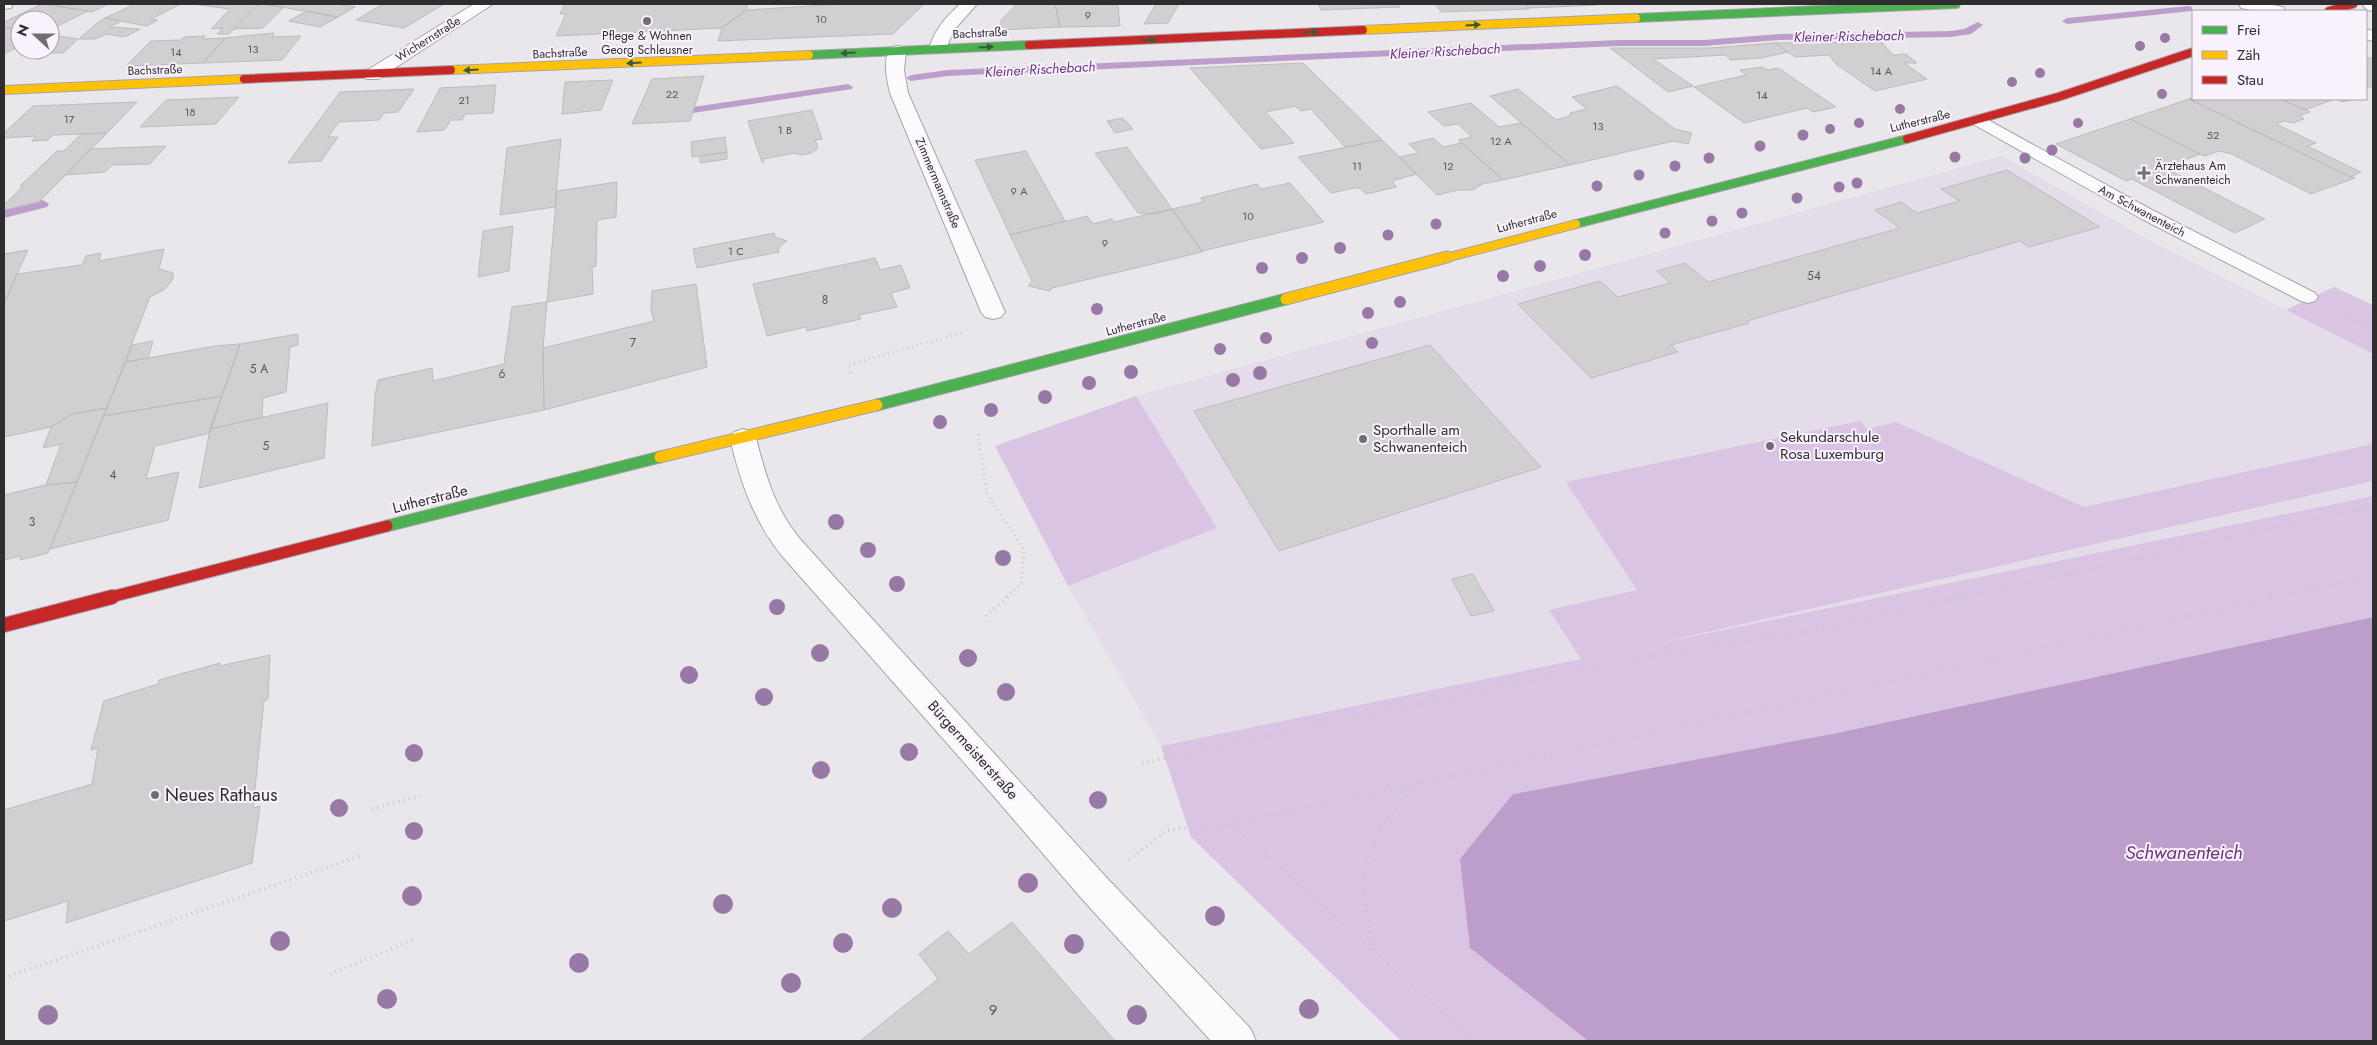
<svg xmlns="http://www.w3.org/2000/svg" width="2377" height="1045" viewBox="0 0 2377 1045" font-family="Jost,sans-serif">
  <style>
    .built { fill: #e4dce9 }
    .green { fill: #dac4e4 }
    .water { fill: #bd9ecb }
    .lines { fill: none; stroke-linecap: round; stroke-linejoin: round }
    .stream { fill: #bd9ecb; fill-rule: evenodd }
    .building { fill: #d1cfd2; stroke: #bebbbf }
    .lane-casing { stroke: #a7a4a9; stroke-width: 2 }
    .street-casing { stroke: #a7a4a9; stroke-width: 2 }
    .fast-far1-casing { stroke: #a7a4a9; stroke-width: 10 }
    .fast-casing { stroke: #a7a4a9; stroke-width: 13 }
    .slow-far1-casing { stroke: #a7a4a9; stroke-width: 10 }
    .slow-casing { stroke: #a7a4a9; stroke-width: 13 }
    .jam-far2-casing { stroke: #a7a4a9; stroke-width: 10 }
    .jam-far1-casing { stroke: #a7a4a9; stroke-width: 13 }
    .jam-casing { stroke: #a7a4a9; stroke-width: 16 }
    .path-far1 { stroke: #c9c8c9; stroke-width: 3; stroke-dasharray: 1 4; stroke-linecap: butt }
    .path { stroke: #c9c8c9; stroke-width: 4; stroke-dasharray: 1 4.5; stroke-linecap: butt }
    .lane { fill: #fcfbfc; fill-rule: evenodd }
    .street { fill: #fcfbfc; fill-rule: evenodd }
    .fast-far1 { stroke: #4caf50; stroke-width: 8 }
    .fast { stroke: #4caf50; stroke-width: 11 }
    .slow-far1 { stroke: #ffc107; stroke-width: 8 }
    .slow { stroke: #ffc107; stroke-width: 11 }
    .jam-far2 { stroke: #c62828; stroke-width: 8 }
    .jam-far1 { stroke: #c62828; stroke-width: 11 }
    .jam { stroke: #c62828; stroke-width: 14 }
    .tree { fill: #9878a4 }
    .oneway { fill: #3a5a3c }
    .poi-dot { fill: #716e72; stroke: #f9f1fc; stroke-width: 2 }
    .labels { text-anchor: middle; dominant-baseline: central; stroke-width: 4; stroke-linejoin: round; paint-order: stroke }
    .far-number-label { font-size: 11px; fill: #59565a }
    .far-street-label { font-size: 12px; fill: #302d31; stroke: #f9f1fc }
    .far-poi-label { font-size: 12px; fill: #302d31; stroke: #f9f1fc }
    .number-label { font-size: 12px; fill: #59565a }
    .far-water-label { font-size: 14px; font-style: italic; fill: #6c3582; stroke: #f9f1fc }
    .poi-label { font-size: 15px; fill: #302d31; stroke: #f9f1fc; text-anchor: start }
    .street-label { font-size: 15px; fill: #302d31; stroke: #f9f1fc }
    .near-number-label { font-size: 15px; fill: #59565a }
    .near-poi-label { font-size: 18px; fill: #302d31; stroke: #f9f1fc; text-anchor: start }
    .near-water-label { font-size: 19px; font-style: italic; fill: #6c3582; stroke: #f9f1fc }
  </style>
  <rect width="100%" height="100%" fill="#eae7ec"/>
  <path class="built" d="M2002,156L2145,238L2373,354V496L1161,746L1068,586L1216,528L1136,396Z"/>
  <path class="green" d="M2334,287L2373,305V354L2286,310Z
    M1136,396L1217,528L1068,586L995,446Z
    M1860,421L1867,429L1896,422L2084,507L2373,444V481L1650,645L2373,496V617L1837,733L1513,794L1470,948L1588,1041H1401L1191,837L1161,746L1581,659L1549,610L1637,590L1566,482Z"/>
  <path class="water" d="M2373,617V1041H1588L1470,948L1460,859L1513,794L1837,733Z"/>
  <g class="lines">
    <path class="stream" d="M2188,6L2192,7V11L2067,24L2062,21L2067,18Z
      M1978,22L1983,25L1971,34L1951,37L1779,40L1704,46H1618L948,76L911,81L906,78L911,75L948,70L1618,40H1704L1779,34L1951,31L1964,29Z
      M848,84L853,87L852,89L693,113L687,110L693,107Z
      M43,200L49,204L47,207L4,218V210Z"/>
  </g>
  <path class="building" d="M42,4H45L88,11L50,30V20H20V30L4,27V22Z
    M45,4H108L92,12Z
    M135,4H181L151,19L158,20L147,26L105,18Z
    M192,4H259L229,34H217L223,28L211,29L230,9Z
    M259,4L284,7L263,28L234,29Z
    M264,4H337L355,7L338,17Z
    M383,4H444L404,28L356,20Z
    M565,4H748L746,10L722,28L556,36L566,14H560Z
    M842,4H924L893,34L718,41L722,28L746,10Z
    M1017,4H1055L1060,27L1001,30V20Z
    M1055,4L1118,5L1120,26L1060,27Z
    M1156,4H1179L1168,23L1144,24Z
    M1318,4H1398L1400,7L1321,10Z
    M1436,4H1526L1529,9L1441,12Z
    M1526,4H1597L1598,5L1529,8Z
    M307,11L338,17L320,27L289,21Z
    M105,18L121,21L110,27L140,29L125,37L107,34L95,39H79L97,23Z
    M4,27L20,30V46L4,54Z
    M274,33L272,37L301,36L282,60L203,63L225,38Z
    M59,36L78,39L63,53H30L34,50H50V40Z
    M205,36L202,39L225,38L203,63L126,66L151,41L181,40L184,37Z
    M1881,42L1893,55L1906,54L1917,63H1904L1927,79L1875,91L1836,64L1829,55L1795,57L1775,43Z
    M1775,43L1788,52L1761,58L1730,60L1726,55L1653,59L1693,86L1668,92L1610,48H1709Z
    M2366,57L2373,59V86L2366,88Z
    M1303,63L1382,140L1345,147L1311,109L1301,111L1295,106L1266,112L1294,143L1261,149L1190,68Z
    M1762,67L1768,70L1778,68L1836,107L1813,112L1807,108L1744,123L1694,87L1746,75L1740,70Z
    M704,76L690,121L632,124L652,79Z
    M613,80L601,110L562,114L565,82Z
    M496,85L493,113L465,114L462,120H451L444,130L417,132L440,88Z
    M1617,86L1675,129L1692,133L1688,144L1673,141L1570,165L1490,96L1518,89L1556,120L1570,116V113L1587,109L1572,97Z
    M414,89L398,112L384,113L379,120L339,122L328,137H338L321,161L288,163L340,92Z
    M239,97L216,124L140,127L166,100Z
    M2193,98L2280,99L2310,112L2300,115L2304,119L2293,123L2284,121L2276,124L2316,143L2307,146L2361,172L2351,177L2189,99Z
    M2189,99L2351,177L2355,178L2311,194L2232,154L2219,151L2204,156L2130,119Z
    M2280,99H2353L2343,102L2335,99L2305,110Z
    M137,102L107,133L53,135L48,140L32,141L36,136L4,138V133L33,106Z
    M1471,103L1499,127L1521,123L1570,165L1503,180L1458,140L1472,137L1458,124L1444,126L1428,112Z
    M812,110L822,139L815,140L818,148L812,153L802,155L795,153L763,159L764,162H762L748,121Z
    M1123,118L1133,129L1115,133L1107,121Z
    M2130,119L2200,154L2165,168L2265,219L2235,233L2132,179L2126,181L2056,144Z
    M107,133L39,202L4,210V205L23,186H20L57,151H64L81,134Z
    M725,137L727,152L692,157L691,142Z
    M1433,138L1443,147L1462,143L1503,180L1482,184L1473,190H1458L1437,195L1399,157L1418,153L1409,144Z
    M561,139L555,207L500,215L507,148Z
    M1382,140L1417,174L1395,180L1392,182L1397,187L1366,194L1359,188H1355L1331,193L1298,157Z
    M166,146L150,164L112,165L105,172L65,175L90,149Z
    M1127,147L1172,209L1155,214L1138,213L1095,153Z
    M1026,151L1065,221L1010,235L975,160Z
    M727,152V159L700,163V156Z
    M2007,170L2100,227L2029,247L2020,241L1747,321L1749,323L1671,345L1678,352L1591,378L1518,304L1600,281L1618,297L1670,283L1657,271L1685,263L1708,282L1900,228L1875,210L1901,202L1917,213L1960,201L1941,189Z
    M617,182L616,217L597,220L596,266L592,267L593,294L547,302L557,191Z
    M1290,183L1324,222L1202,251L1172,209L1203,202L1201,198L1257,184L1261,189Z
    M1172,209L1202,252L1052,288L1050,291L1028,286L1032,281L1010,235L1087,216L1093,224L1112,219L1114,222Z
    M513,226L509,271L478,277L483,231Z
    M774,233L775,237L787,241L778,248L779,252L697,268L693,249Z
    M164,249L159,269L173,273V279L165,289L150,297L107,408L72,414L51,427L4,437V304L17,274L82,265L86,256L101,253L99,261Z
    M28,250L17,274L4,304V254Z
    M875,258L880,270L901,265L910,288L891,293L897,307L859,315L861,319L807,331L806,327L767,336L753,284Z
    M696,284L707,367L544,410L543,348L654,321L651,310L652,291Z
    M547,302L543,348L544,410L372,446L375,396L378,380L432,368L433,381L504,364L512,307Z
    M298,334V345L290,347L286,392L263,398L262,417L210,429L240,344Z
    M153,341L148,358L126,362L132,345Z
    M240,344L222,396L103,416L126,362L215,346Z
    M1430,345L1541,467L1279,551L1194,411Z
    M222,396L210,433L155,446L146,479L179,472L168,520L50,549L103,416Z
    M328,403L324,458L199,488L210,429Z
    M107,408L77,482L46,485L61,444L43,448L51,427L72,414Z
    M77,482L48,553L20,560L21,556L4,560V495L46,485Z
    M1473,574L1494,611L1471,616L1452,579Z
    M270,655L268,699L264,701L253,808L260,806L252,863L66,923L68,901L4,921V810L92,784L98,748L91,750L104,701L158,684L159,680L220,663L219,666Z
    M1012,922L1115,1041H860L938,979L919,954L948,931L969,954Z"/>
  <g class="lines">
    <defs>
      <path id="lane" d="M1979,115L2152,210L2315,293L2318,297L2315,301L2308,303L2301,301L2140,218L1973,124L1971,120L1973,116Z"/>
      <path id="street" d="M4,4H13L11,8L4,9Z
        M474,4H493L378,79H366L363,75L366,71Z
        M960,4H977L954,30L944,53H932L929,49C934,30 946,17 960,4Z
        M2239,4H2268L2283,7L2285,11H2256L2241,8Z
        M2362,4H2373V11L2367,10Z
        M2366,29L2373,31V41L2366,39Z
        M897,46L903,47L906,51L904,70L908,93L1005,312L1001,317L993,319L985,317L981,312L890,93C887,79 882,60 891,47Z
        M743,429L752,432L756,438C765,474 775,509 800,539L1106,877L1250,1028L1256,1041H1211L1082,899L990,792L783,557C754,522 740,481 730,438L734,432Z"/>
      <path id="fast-far1" d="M1636,18L1956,4
        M809,55L1029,45
        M1576,224L1907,139"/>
      <path id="fast" d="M877,405L1286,299
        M387,526L660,457"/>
      <path id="slow-far1" d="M1363,30L1636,18
        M451,70L809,55
        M4,90L244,79
        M1442,259L1576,224"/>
      <path id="slow" d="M1286,299L1447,257
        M660,457L877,405"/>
      <path id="jam-far2" d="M2329,11L2353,4
        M1029,45L1363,30
        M244,79L451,70
        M1907,139L2058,97L2193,52"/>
      <path id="jam-far1" d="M107,598L387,526"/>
      <path id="jam" d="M4,625L112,597"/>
    </defs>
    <use href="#lane" class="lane-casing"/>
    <use href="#street" class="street-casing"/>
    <use href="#fast-far1" class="fast-far1-casing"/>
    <use href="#fast" class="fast-casing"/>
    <use href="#slow-far1" class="slow-far1-casing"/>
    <use href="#slow" class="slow-casing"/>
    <use href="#jam-far2" class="jam-far2-casing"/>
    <use href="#jam-far1" class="jam-far1-casing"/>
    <use href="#jam" class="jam-casing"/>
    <path class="path-far1" d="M2340,313L2373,329
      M2327,326L2373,349
      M851,373L848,365L961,333
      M978,434L987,494L1024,550L1021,584L1005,598
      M1957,598L2373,506
      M2270,598L2373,576"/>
    <path class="path" d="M986,616L1007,597
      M1142,763L1620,661L1810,631L1963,597
      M372,809L420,796
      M1232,824L1474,1041
      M1129,860L1167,830L1232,824L2276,597
      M1372,949L1362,876L1382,825L1415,784
      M330,974L413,940
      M4,978L360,856"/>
    <use href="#lane" class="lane"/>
    <use href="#street" class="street"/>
    <use href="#fast-far1" class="fast-far1"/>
    <use href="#fast" class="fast"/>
    <use href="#slow-far1" class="slow-far1"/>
    <use href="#slow" class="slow"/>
    <use href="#jam-far2" class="jam-far2"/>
    <use href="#jam-far1" class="jam-far1"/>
    <use href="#jam" class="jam"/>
  </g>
  <g class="tree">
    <circle cx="2165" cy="38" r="5"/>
    <circle cx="2140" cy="46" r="5"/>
    <circle cx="2040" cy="73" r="5"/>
    <circle cx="2012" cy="82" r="5"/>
    <circle cx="2162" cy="94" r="5"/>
    <circle cx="1900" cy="109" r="5"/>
    <circle cx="1859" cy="123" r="5"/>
    <circle cx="2078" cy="123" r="5"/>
    <circle cx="1830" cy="129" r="5"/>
    <circle cx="1803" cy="135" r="5.5"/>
    <circle cx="1760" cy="146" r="5.5"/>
    <circle cx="2052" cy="150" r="5.5"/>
    <circle cx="1955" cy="157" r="5.5"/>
    <circle cx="1709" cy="158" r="5.5"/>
    <circle cx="2025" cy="158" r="5.5"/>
    <circle cx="1675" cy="166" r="5.5"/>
    <circle cx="1639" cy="175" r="5.5"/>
    <circle cx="1857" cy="183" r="5.5"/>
    <circle cx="1597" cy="186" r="5.5"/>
    <circle cx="1839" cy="187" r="5.5"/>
    <circle cx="1797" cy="198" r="5.5"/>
    <circle cx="1742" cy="213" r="5.5"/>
    <circle cx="1712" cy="221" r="5.5"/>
    <circle cx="1436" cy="224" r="5.5"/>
    <circle cx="1665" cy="233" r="5.5"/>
    <circle cx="1388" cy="235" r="5.5"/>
    <circle cx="1340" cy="248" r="6"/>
    <circle cx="1585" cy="255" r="6"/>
    <circle cx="1302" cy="258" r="6"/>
    <circle cx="1540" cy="266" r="6"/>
    <circle cx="1262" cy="268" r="6"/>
    <circle cx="1503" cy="276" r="6"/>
    <circle cx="1400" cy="302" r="6"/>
    <circle cx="1097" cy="309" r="6"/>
    <circle cx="1368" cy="313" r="6"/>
    <circle cx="1266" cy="338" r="6"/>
    <circle cx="1372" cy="343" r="6"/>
    <circle cx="1220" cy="349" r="6"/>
    <circle cx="1131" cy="372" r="7"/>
    <circle cx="1260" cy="373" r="7"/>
    <circle cx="1233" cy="380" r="7"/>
    <circle cx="1089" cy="383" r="7"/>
    <circle cx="1045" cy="397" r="7"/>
    <circle cx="991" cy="410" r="7"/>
    <circle cx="940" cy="422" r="7"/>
    <circle cx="836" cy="522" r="8"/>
    <circle cx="868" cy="550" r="8"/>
    <circle cx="1003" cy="558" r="8"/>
    <circle cx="897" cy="584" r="8"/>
    <circle cx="777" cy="607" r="8"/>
    <circle cx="820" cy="653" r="9"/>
    <circle cx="968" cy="658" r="9"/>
    <circle cx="689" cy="675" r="9"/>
    <circle cx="1006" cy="692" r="9"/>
    <circle cx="764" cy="697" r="9"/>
    <circle cx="909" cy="752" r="9"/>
    <circle cx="414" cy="753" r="9"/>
    <circle cx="821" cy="770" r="9"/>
    <circle cx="1098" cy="800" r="9"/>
    <circle cx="339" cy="808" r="9"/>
    <circle cx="414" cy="831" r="9"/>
    <circle cx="1028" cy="883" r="10"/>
    <circle cx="412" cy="896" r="10"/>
    <circle cx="723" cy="904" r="10"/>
    <circle cx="892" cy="908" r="10"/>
    <circle cx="1215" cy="916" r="10"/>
    <circle cx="280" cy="941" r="10"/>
    <circle cx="843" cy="943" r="10"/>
    <circle cx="1074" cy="944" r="10"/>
    <circle cx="579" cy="963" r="10"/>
    <circle cx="791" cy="983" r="10"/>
    <circle cx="387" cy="999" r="10"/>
    <circle cx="1309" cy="1009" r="10"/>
    <circle cx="48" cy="1015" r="10"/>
    <circle cx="1137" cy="1015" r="10"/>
  </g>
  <defs><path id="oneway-solid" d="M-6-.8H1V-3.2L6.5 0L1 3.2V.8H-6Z" transform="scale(1.25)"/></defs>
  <g class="oneway">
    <use href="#oneway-solid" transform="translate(1473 25) rotate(-3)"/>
    <use href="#oneway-solid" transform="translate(1311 32) rotate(-3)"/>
    <use href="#oneway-solid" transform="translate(1149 40) rotate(-3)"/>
    <use href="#oneway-solid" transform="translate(986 47) rotate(-3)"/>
    <use href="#oneway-solid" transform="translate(848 53) rotate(177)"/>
    <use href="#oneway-solid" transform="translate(634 63) rotate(177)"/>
    <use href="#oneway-solid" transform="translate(471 70) rotate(177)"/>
  </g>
  <g class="poi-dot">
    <circle cx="647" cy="21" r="5"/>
    <path d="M2141.5 165.5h5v5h5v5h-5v5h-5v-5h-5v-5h5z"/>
    <circle cx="1363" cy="439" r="5"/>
    <circle cx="1770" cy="446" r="5"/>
    <circle cx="155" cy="795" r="5"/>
  </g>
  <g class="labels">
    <g class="far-number-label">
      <text x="1088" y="15">9</text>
      <text x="821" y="19">10</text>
      <text x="253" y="49">13</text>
      <text x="176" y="52">14</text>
      <text x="1881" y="71">14 A</text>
      <text x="672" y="94">22</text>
      <text x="1762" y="95">14</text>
      <text x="464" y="100">21</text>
      <text x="190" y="112">18</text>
      <text x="69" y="119">17</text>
      <text x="1598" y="126">13</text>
      <text x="785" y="130">1 B</text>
      <text x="2213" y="135">52</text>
      <text x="1501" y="141">12 A</text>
      <text x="1357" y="166">11</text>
      <text x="1448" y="166">12</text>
      <text x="1019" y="191">9 A</text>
      <text x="1248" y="216">10</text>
      <text x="1105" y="243">9</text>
      <text x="736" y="251">1 C</text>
    </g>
    <g class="far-street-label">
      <text transform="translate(980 33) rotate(-3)">Bachstraße</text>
      <text transform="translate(428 39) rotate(-32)">Wichernstraße</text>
      <text transform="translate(560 53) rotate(-3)">Bachstraße</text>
      <text transform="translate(155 70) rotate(-2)">Bachstraße</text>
      <text transform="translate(1920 121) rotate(-14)">Lutherstraße</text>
      <text transform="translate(938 183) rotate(67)">Zimmermannstraße</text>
      <text transform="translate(2142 211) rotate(28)">Am Schwanenteich</text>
      <text transform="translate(1527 221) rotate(-15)">Lutherstraße</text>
      <text transform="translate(1136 324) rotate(-15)">Lutherstraße</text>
    </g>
    <g class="far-poi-label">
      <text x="647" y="36">Pflege &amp; Wohnen<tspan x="647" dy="14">Georg Schleusner</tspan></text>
      <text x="2155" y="166" text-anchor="start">Ärztehaus Am<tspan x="2155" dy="14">Schwanenteich</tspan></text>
    </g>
    <g class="number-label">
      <text x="1814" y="276">54</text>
      <text x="825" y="300">8</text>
      <text x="633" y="343">7</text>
      <text x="259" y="369">5 A</text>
      <text x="502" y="374">6</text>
      <text x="266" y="446">5</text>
      <text x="113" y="475">4</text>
      <text x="32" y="522">3</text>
    </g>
    <g class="far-water-label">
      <text transform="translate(1849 36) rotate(-1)">Kleiner Rischebach</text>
      <text transform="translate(1445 51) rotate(-3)">Kleiner Rischebach</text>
      <text transform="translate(1040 69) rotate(-3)">Kleiner Rischebach</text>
    </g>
    <g class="poi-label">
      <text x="1373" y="430">Sporthalle am<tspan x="1373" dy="17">Schwanenteich</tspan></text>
      <text x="1780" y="437">Sekundarschule<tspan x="1780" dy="17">Rosa Luxemburg</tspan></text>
    </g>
    <g class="street-label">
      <text transform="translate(430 499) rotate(-14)">Lutherstraße</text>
      <text transform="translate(973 750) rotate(48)">Bürgermeisterstraße</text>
    </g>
    <g class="near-number-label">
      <text x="993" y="1010">9</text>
    </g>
    <g class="near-poi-label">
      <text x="165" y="795">Neues Rathaus</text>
    </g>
    <g class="near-water-label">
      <text x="2184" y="852">Schwanenteich</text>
    </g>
  </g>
  <rect width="2377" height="1045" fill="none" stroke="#302d31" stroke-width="10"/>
  <rect x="2192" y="10" width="175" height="90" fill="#f9f1fc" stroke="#a9a3ab"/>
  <rect x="2202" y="26" width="25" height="8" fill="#4caf50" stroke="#a9a3ab"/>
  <text x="2237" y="35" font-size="15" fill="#302d31">Frei</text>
  <rect x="2202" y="51" width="25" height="8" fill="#ffc107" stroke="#a9a3ab"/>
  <text x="2237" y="60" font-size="15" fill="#302d31">Zäh</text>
  <rect x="2202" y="76" width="25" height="8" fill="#c62828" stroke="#a9a3ab"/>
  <text x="2237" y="85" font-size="15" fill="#302d31">Stau</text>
  <g transform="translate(35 35) rotate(291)"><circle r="24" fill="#f9f1fc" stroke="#a9a3ab"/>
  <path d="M0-4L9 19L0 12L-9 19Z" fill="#716e72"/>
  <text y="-8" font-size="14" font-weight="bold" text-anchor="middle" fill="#302d31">N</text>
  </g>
</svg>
